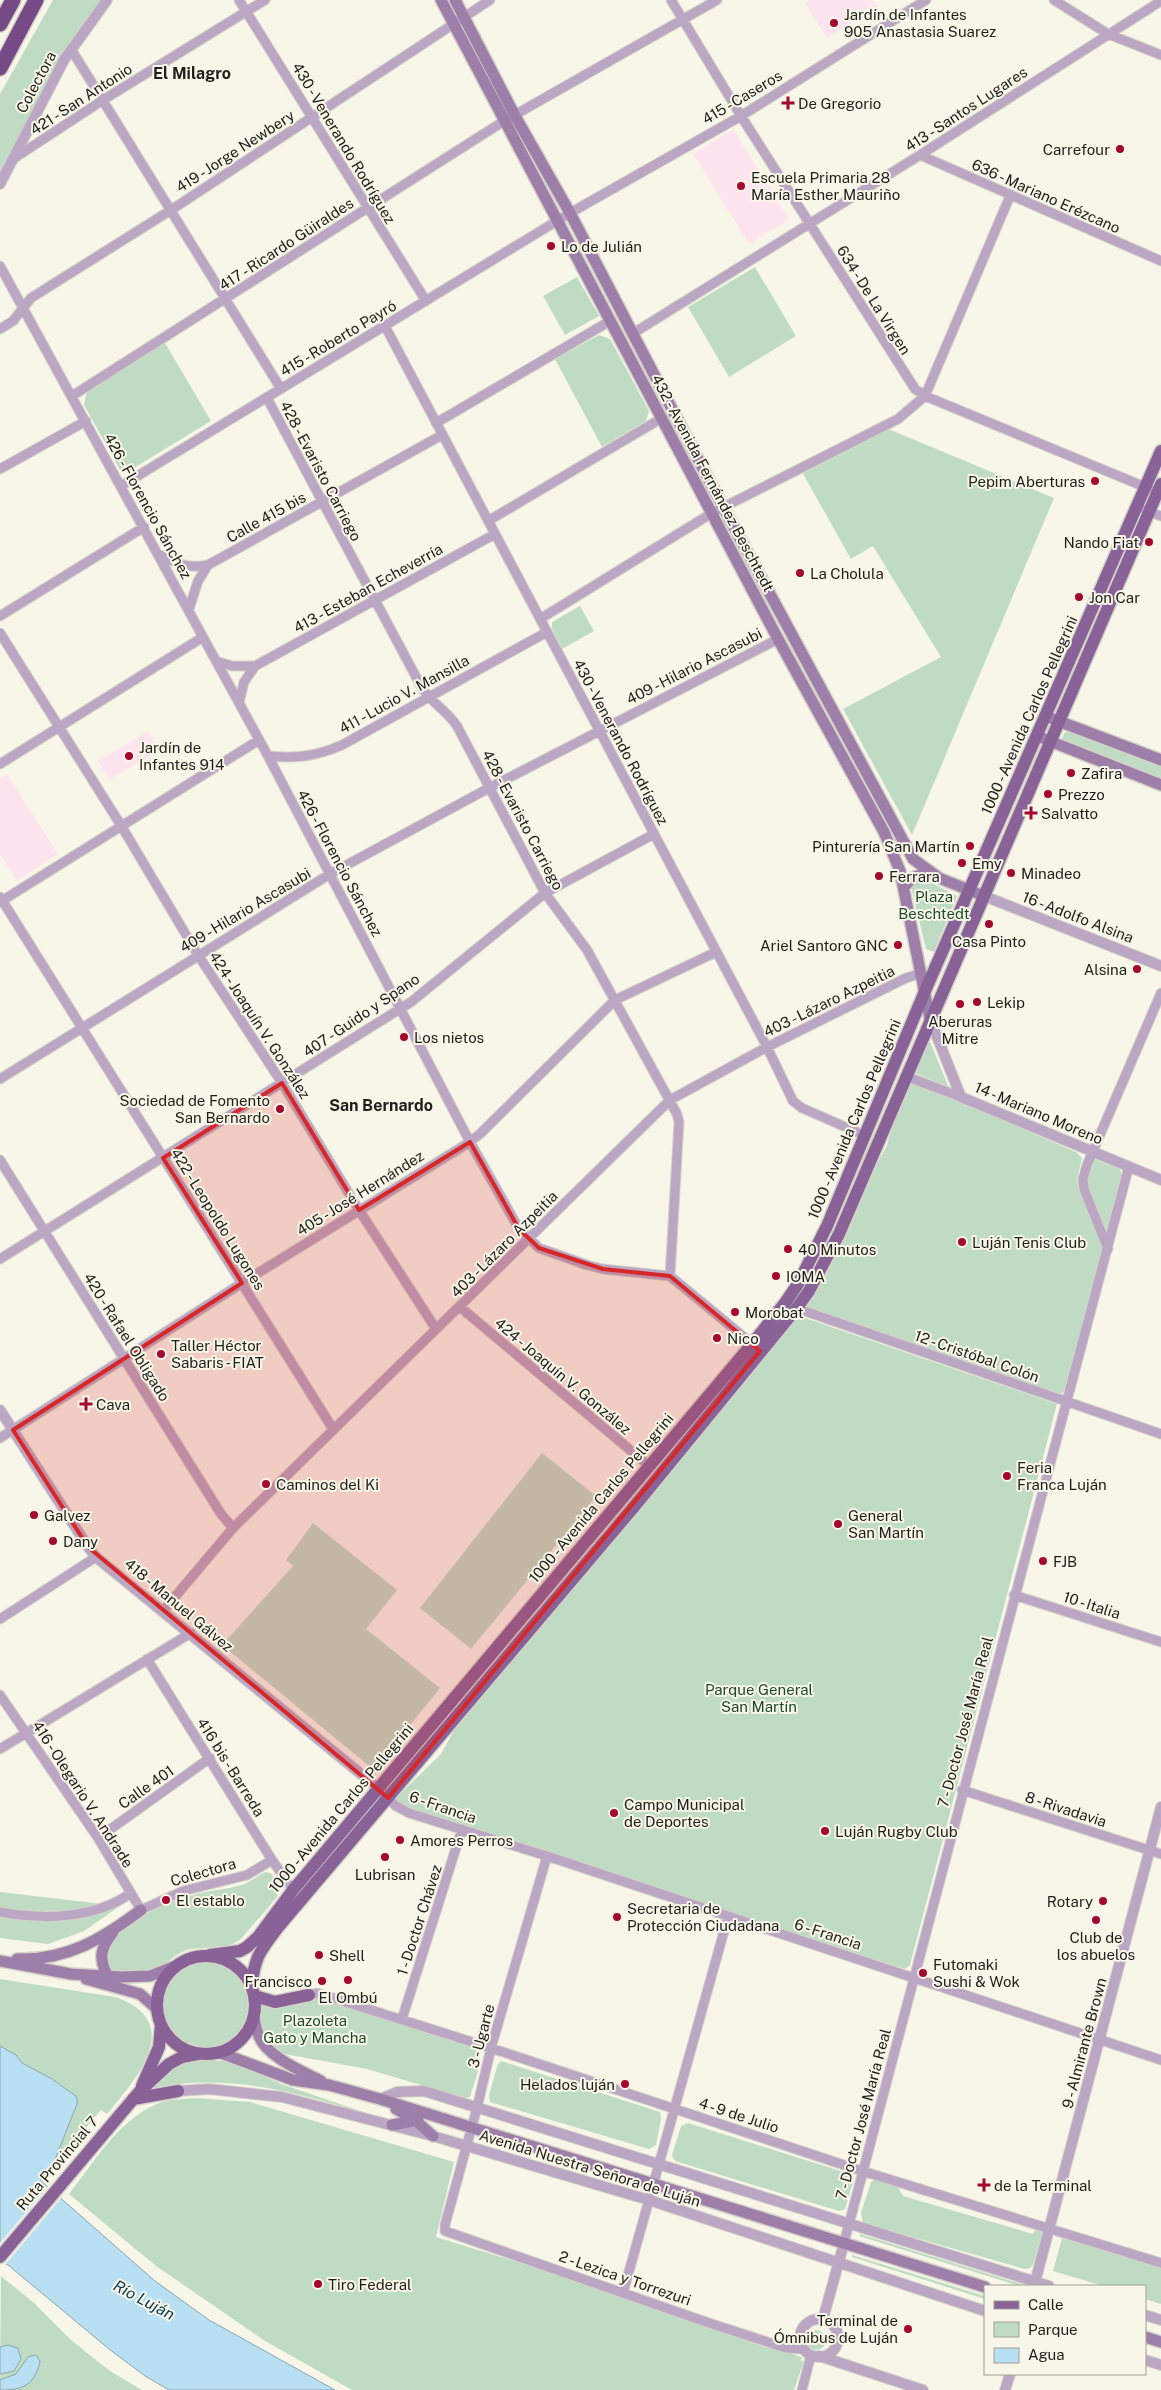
<svg xmlns="http://www.w3.org/2000/svg" width="1161" height="2390" viewBox="0 0 1161 2390" font-family="'Public Sans',sans-serif">
  <style>
    .education { fill: #fde4ee }
    .green { fill: #c0dbc3 }
    .water { fill: #b9dff2; stroke: #8ba5b1 }
    .pier { fill: #f8f6e9 }
    .lines { fill: none; stroke-linecap: round; stroke-linejoin: round }
    .minor-casing { stroke: #d5d3c8; stroke-width: 11 }
    .tertiary-casing { stroke: #d5d3c8; stroke-width: 12 }
    .secondary-casing { stroke: #d5d3c8; stroke-width: 14 }
    .primary-casing { stroke: #d5d3c8; stroke-width: 15 }
    .motorway-casing { stroke: #d5d3c8; stroke-width: 18 }
    .minor { stroke: #bba6c4; stroke-width: 9 }
    .tertiary { stroke: #bba6c4; stroke-width: 10 }
    .secondary { stroke: #9e7faa; stroke-width: 11 }
    .primary { stroke: #896298; stroke-width: 12 }
    .motorway { stroke: #764a87; stroke-width: 15 }
    .marked { fill: #d62828; fill-opacity: 0.2; stroke: #d62828; stroke-width: 4; stroke-linejoin: round }
    .poi-dot { fill: #a4062f; stroke: #f8f6e9; stroke-width: 2 }
    .labels { text-anchor: middle; dominant-baseline: central; stroke-width: 4; stroke-linejoin: round; paint-order: stroke }
    .poi-label { font-size: 15px; fill: #1f1e1a; stroke: #f8f6e9; text-anchor: start }
    .street-label { font-size: 15px; fill: #1f1e1a; stroke: #f8f6e9 }
    .park-label { font-size: 15px; fill: #1e4b28; stroke: #f8f6e9 }
    .neighbourhood-label { font-size: 16px; font-weight: bold; fill: #1f1e1a; stroke: #f8f6e9 }
    .water-label { font-size: 16px; font-style: italic; fill: #083b50; stroke: #f8f6e9 }
  </style>
  <rect width="100%" height="100%" fill="#f8f6e9"/>
  <path class="education" d="M809,0H873L878,7L827,38L805,3Z
    M733,129L789,219L749,244L693,154Z
    M149,731L160,750L109,780L98,761Z
    M7,774L58,854L17,881L0,854V778Z"/>
  <path class="green" d="M53,0H101L61,57L0,185V94Z
    M755,267L796,336L729,377L688,307Z
    M577,277L599,316L565,335L543,296Z
    M599,335L610,339L649,411L646,421L602,447L555,359Z
    M165,343L211,421L129,471L120,470L84,405L87,391Z
    M886,428L1054,498L912,835L843,709L941,657L873,546L851,559L802,472Z
    M580,606L594,631L562,649L552,629V622Z
    M1071,730L1161,765V780L1062,740L1064,733Z
    M920,877L957,896L934,952L926,949L911,886Z
    M928,1037L949,1088L913,1072Z
    M913,1083L924,1086L1076,1152L1082,1158L1077,1179L1079,1191L1101,1242L1102,1251L1066,1390L1059,1395L808,1309L806,1306L871,1174L887,1146L895,1113L907,1085Z
    M1094,1159L1120,1169L1122,1176L1107,1231L1086,1184L1092,1160Z
    M796,1317H802L1057,1404L910,1965L905,1969L402,1808L395,1799L441,1754L457,1725Z
    M542,1453L596,1496L471,1649L420,1608Z
    M313,1523L397,1590L366,1629L440,1688L374,1770L222,1645L293,1566L286,1560Z
    M266,1872L272,1874L279,1888L277,1897L240,1940C223,1951 205,1945 187,1950C175,1954 166,1965 154,1969C140,1975 117,1975 106,1966L104,1949C128,1919 163,1903 200,1893C214,1890 228,1889 242,1885C251,1882 257,1875 266,1872Z
    M0,1892L120,1906L84,1931L48,1944L0,1938Z
    M160 2004a44 44 0 1 1 88 0a44 44 0 1 1-88 0Z
    M0,1979L115,1997C187,2022 136,2079 107,2114L101,2110L43,2177L0,2125Z
    M319,1997L476,2048C484,2062 474,2083 470,2097L465,2098L367,2069L279,2053L262,2035L258,2017L259,2002Z
    M187,2060L224,2061L238,2064L281,2084L393,2122C310,2097 237,2070 149,2089L166,2071Z
    M501,2061L660,2112L661,2119L656,2145L649,2149L490,2102L489,2095L498,2064Z
    M196,2098L250,2102L454,2162L436,2237L615,2292L767,2348L772,2345L803,2358L800,2360L804,2361L794,2390H352L265,2341L156,2266L69,2194C95,2161 122,2114 165,2101C175,2099 186,2099 196,2098Z
    M688,2123L850,2174L854,2179L845,2209L839,2211L675,2161L672,2155L681,2126Z
    M876,2179L897,2185L903,2196L1033,2234L1036,2228L1041,2230L1043,2233L1033,2265L1030,2268L1025,2269L863,2223L861,2213L871,2182Z
    M860,2234L1021,2284L1020,2286L859,2236Z
    M1062,2238L1161,2268V2304L1145,2299V2286H1103L1053,2271Z
    M852,2255L985,2296V2299L852,2257Z
    M1,2276L34,2303L71,2340L110,2371L142,2390H0Z
    M806 2340a10 10 0 1 1 20 0a10 10 0 1 1-20 0Z"/>
  <path class="water" d="M0,2046L16,2055L22,2063L52,2079L77,2097V2104L52,2167L40,2180L155,2281L209,2320L335,2390H169L145,2376L109,2349L8,2265L0,2261Z
    M8,2345L18,2348L21,2359L14,2371L0,2374V2347Z
    M34,2355L37,2356L40,2362C34,2386 22,2390 0,2390V2380L16,2374L28,2357Z"/>
  <path class="pier" d="M49,2185L62,2197L4,2266L0,2264V2243Z"/>
  <g class="lines">
    <defs>
      <path id="minor" d="M239,0L426,301
        M671,0L741,116L915,389L925,396L1150,489
        M1054,0L1108,34L1161,55
        M71,49L281,389
        M920,155L1161,261
        M13,159L103,100L265,0
        M0,266L268,756L470,1142L519,1229L539,1248L587,1265L603,1269L670,1276L756,1347
        M385,326L767,1047L793,1101L802,1108L866,1136
        M0,329L13,321L31,298L171,210L490,0
        M632,334L920,155L1161,1
        M72,396L504,121L717,0
        M267,398L422,688C432,703 447,711 457,726L545,893L587,950L677,1114L679,1122L670,1276
        M436,423L610,321
        M0,469L86,421
        M121,486L570,213L741,116L926,0
        M1145,510L1161,516
        M488,521L662,418
        M160,555C177,564 189,569 208,565L442,435
        M189,609L198,581L208,565
        M0,616L144,527
        M540,619L712,513L898,419L925,396L1010,196
        M0,633L122,827L198,955L282,1083L359,1210L436,1329
        M216,661L232,666H255L495,534
        M239,703L244,682L255,666
        M268,756C296,759 317,756 342,745L547,632
        M0,764L203,637
        M0,897L333,1429
        M0,902L259,740
        M905,1076L961,1097
        M0,1079L330,874L489,788L778,639
        M0,1160L221,1514L233,1528
        M1108,1249L1084,1189L1083,1179L1087,1165L1161,993
        M0,1259L411,1002L545,893L654,834
        M460,1307L648,1465
        M793,1307L1161,1434
        M0,1438L242,1283L470,1142L481,1133L615,1000L716,952
        M1014,1595L1161,1642
        M163,1611L233,1528L670,1100L767,1047L906,978L922,973
        M0,1619L96,1557
        M147,1659L272,1860L293,1890
        M0,1695L98,1838L141,1910L183,1891L247,1875L272,1860
        M0,1749L191,1633
        M962,1790L1161,1854
        M388,1798L396,1806L409,1813L547,1856L1161,2060
        M98,1838L210,1758
        M547,1856L491,2048L477,2108L445,2225V2231L709,2323L786,2348L803,2349
        M0,1912C42,1920 95,1919 131,1893
        M309,1995L317,1993L491,2048L862,2171L1161,2263
        M402,2019L462,1829
        M844,2243L1129,1166
        M623,2293L728,1917
        M802,2390L811,2355"/>
      <path id="tertiary" d="M0,184L64,60L107,0
        M984,896L1161,966
        M930,1019L961,1097L1161,1180
        M0,1410L88,1547L96,1557L378,1788L388,1798
        M178,2091L209,2089L282,2097L433,2136L649,2200L985,2311
        M380,2099L397,2092L424,2091L1049,2286
        M1034,2286L1161,1807
        M1145,2315L1161,2320
        M823,2319L844,2243
        M800 2338a19 19 0 1 1 38 0a19 19 0 1 1-38 0Z
        M819,2356L923,2390
        M1145,2360L1161,2365
        M1005,2390L1010,2374"/>
      <path id="secondary" d="M441,0L778,639L884,832L900,871L930,1019
        M455,0L515,116L570,213L723,507L913,859L939,878L984,896
        M1045,716L1161,760
        M1037,736L1161,785
        M904,887L912,878L928,872
        M17,1959C66,1961 102,1939 141,1910
        M0,1961L71,1974L121,1977L150,1976L175,1966
        M107,1975C98,1957 101,1948 113,1932
        M86,1979L140,1994L157,2009
        M254,2017C255,2023 256,2030 259,2036C267,2057 302,2071 321,2081
        M218,2052L293,2080L329,2085L380,2099L985,2287
        M396,2109L415,2120L433,2136
        M392,2125L418,2120
        M1145,2337L1161,2342"/>
      <path id="primary" d="M210,1955L240,1951L247,1947L258,1937L293,1890L752,1344L785,1303L798,1284L827,1226L925,991L1161,451
        M157 2005a49 49 0 1 1 98 0a49 49 0 1 1-98 0Z
        M252,1985C254,1956 262,1949 279,1926L633,1508L796,1309L809,1291L839,1234L1161,484
        M255,1996L275,2002L309,1995
        M142,2086L159,2047L161,2025
        M133,2099L178,2091
        M0,2257L140,2091L169,2064L182,2057L198,2054"/>
      <path id="motorway" d="M0,24L13,0
        M0,68L36,0"/>
    </defs>
    <use href="#minor" class="minor-casing"/>
    <use href="#tertiary" class="tertiary-casing"/>
    <use href="#secondary" class="secondary-casing"/>
    <use href="#primary" class="primary-casing"/>
    <use href="#motorway" class="motorway-casing"/>
    <use href="#minor" class="minor"/>
    <use href="#tertiary" class="tertiary"/>
    <use href="#secondary" class="secondary"/>
    <use href="#primary" class="primary"/>
    <use href="#motorway" class="motorway"/>
  </g>
  <path class="marked" d="M282,1083L359,1210L470,1142L519,1229L539,1248L603,1269L670,1276L760,1351L388,1798L88,1547L13,1430L242,1283L163,1158Z"/>
  <g class="poi-dot">
    <circle cx="834" cy="23" r="5"/>
    <path d="M785.5 95.5h5v5h5v5h-5v5h-5v-5h-5v-5h5z"/>
    <circle cx="1120" cy="149" r="5"/>
    <circle cx="741" cy="186" r="5"/>
    <circle cx="551" cy="246" r="5"/>
    <circle cx="1095" cy="481" r="5"/>
    <circle cx="1149" cy="542" r="5"/>
    <circle cx="800" cy="573" r="5"/>
    <circle cx="1079" cy="597" r="5"/>
    <circle cx="129" cy="756" r="5"/>
    <circle cx="1071" cy="773" r="5"/>
    <circle cx="1048" cy="794" r="5"/>
    <path d="M1028.5 805.5h5v5h5v5h-5v5h-5v-5h-5v-5h5z"/>
    <circle cx="970" cy="846" r="5"/>
    <circle cx="962" cy="863" r="5"/>
    <circle cx="1011" cy="873" r="5"/>
    <circle cx="879" cy="876" r="5"/>
    <circle cx="989" cy="924" r="5"/>
    <circle cx="898" cy="945" r="5"/>
    <circle cx="1137" cy="969" r="5"/>
    <circle cx="977" cy="1002" r="5"/>
    <circle cx="960" cy="1004" r="5"/>
    <circle cx="404" cy="1037" r="5"/>
    <circle cx="280" cy="1109" r="5"/>
    <circle cx="962" cy="1242" r="5"/>
    <circle cx="788" cy="1249" r="5"/>
    <circle cx="776" cy="1276" r="5"/>
    <circle cx="735" cy="1312" r="5"/>
    <circle cx="717" cy="1338" r="5"/>
    <circle cx="161" cy="1354" r="5"/>
    <path d="M83.5 1396.5h5v5h5v5h-5v5h-5v-5h-5v-5h5z"/>
    <circle cx="1007" cy="1476" r="5"/>
    <circle cx="266" cy="1484" r="5"/>
    <circle cx="34" cy="1515" r="5"/>
    <circle cx="838" cy="1524" r="5"/>
    <circle cx="53" cy="1541" r="5"/>
    <circle cx="1043" cy="1561" r="5"/>
    <circle cx="614" cy="1813" r="5"/>
    <circle cx="825" cy="1831" r="5"/>
    <circle cx="400" cy="1840" r="5"/>
    <circle cx="385" cy="1857" r="5"/>
    <circle cx="166" cy="1900" r="5"/>
    <circle cx="1103" cy="1901" r="5"/>
    <circle cx="617" cy="1917" r="5"/>
    <circle cx="1096" cy="1920" r="5"/>
    <circle cx="319" cy="1955" r="5"/>
    <circle cx="923" cy="1973" r="5"/>
    <circle cx="348" cy="1980" r="5"/>
    <circle cx="322" cy="1981" r="5"/>
    <circle cx="625" cy="2084" r="5"/>
    <path d="M981.5 2177.5h5v5h5v5h-5v5h-5v-5h-5v-5h5z"/>
    <circle cx="318" cy="2284" r="5"/>
    <circle cx="908" cy="2329" r="5"/>
  </g>
  <g class="labels">
    <g class="poi-label">
      <text x="844" y="14">Jardín de Infantes<tspan x="844" dy="17">905 Anastasia Suarez</tspan></text>
      <text x="798" y="103">De Gregorio</text>
      <text x="1110" y="149" text-anchor="end">Carrefour</text>
      <text x="751" y="177">Escuela Primaria 28<tspan x="751" dy="17">María Esther Mauriño</tspan></text>
      <text x="561" y="246">Lo de Julián</text>
      <text x="1085" y="481" text-anchor="end">Pepim Aberturas</text>
      <text x="1139" y="542" text-anchor="end">Nando Fiat</text>
      <text x="810" y="573">La Cholula</text>
      <text x="1089" y="597">Jon Car</text>
      <text x="139" y="747">Jardín de<tspan x="139" dy="17">Infantes 914</tspan></text>
      <text x="1081" y="773">Zafira</text>
      <text x="1058" y="794">Prezzo</text>
      <text x="1041" y="813">Salvatto</text>
      <text x="960" y="846" text-anchor="end">Pinturería San Martín</text>
      <text x="972" y="863">Emy</text>
      <text x="1021" y="873">Minadeo</text>
      <text x="889" y="876">Ferrara</text>
      <text x="989" y="941" text-anchor="middle">Casa Pinto</text>
      <text x="888" y="945" text-anchor="end">Ariel Santoro GNC</text>
      <text x="1127" y="969" text-anchor="end">Alsina</text>
      <text x="987" y="1002">Lekip</text>
      <text x="960" y="1021" text-anchor="middle">Aberuras<tspan x="960" dy="17">Mitre</tspan></text>
      <text x="414" y="1037">Los nietos</text>
      <text x="270" y="1100" text-anchor="end">Sociedad de Fomento<tspan x="270" dy="17">San Bernardo</tspan></text>
      <text x="972" y="1242">Luján Tenis Club</text>
      <text x="798" y="1249">40 Minutos</text>
      <text x="786" y="1276">IOMA</text>
      <text x="745" y="1312">Morobat</text>
      <text x="727" y="1338">Nico</text>
      <text x="171" y="1345">Taller Héctor<tspan x="171" dy="17">Sabaris - FIAT</tspan></text>
      <text x="96" y="1404">Cava</text>
      <text x="1017" y="1467">Feria<tspan x="1017" dy="17">Franca Luján</tspan></text>
      <text x="276" y="1484">Caminos del Ki</text>
      <text x="44" y="1515">Galvez</text>
      <text x="848" y="1515">General<tspan x="848" dy="17">San Martín</tspan></text>
      <text x="63" y="1541">Dany</text>
      <text x="1053" y="1561">FJB</text>
      <text x="624" y="1804">Campo Municipal<tspan x="624" dy="17">de Deportes</tspan></text>
      <text x="835" y="1831">Luján Rugby Club</text>
      <text x="410" y="1840">Amores Perros</text>
      <text x="385" y="1874" text-anchor="middle">Lubrisan</text>
      <text x="176" y="1900">El establo</text>
      <text x="1093" y="1901" text-anchor="end">Rotary</text>
      <text x="627" y="1908">Secretaria de<tspan x="627" dy="17">Protección Ciudadana</tspan></text>
      <text x="1096" y="1937" text-anchor="middle">Club de<tspan x="1096" dy="17">los abuelos</tspan></text>
      <text x="329" y="1955">Shell</text>
      <text x="933" y="1964">Futomaki<tspan x="933" dy="17">Sushi &amp; Wok</tspan></text>
      <text x="312" y="1981" text-anchor="end">Francisco</text>
      <text x="348" y="1997" text-anchor="middle">El Ombú</text>
      <text x="615" y="2084" text-anchor="end">Helados luján</text>
      <text x="994" y="2185">de la Terminal</text>
      <text x="328" y="2284">Tiro Federal</text>
      <text x="898" y="2320" text-anchor="end">Terminal de<tspan x="898" dy="17">Ómnibus de Luján</tspan></text>
    </g>
    <g class="street-label">
      <text transform="translate(36 82) rotate(-62)">Colectora</text>
      <text transform="translate(742 97) rotate(-31)">415 - Caseros</text>
      <text transform="translate(81 99) rotate(-33)">421 - San Antonio</text>
      <text transform="translate(966 109) rotate(-33)">413 - Santos Lugares</text>
      <text transform="translate(344 143) rotate(59)">430 - Venerando Rodríguez</text>
      <text transform="translate(235 151) rotate(-33)">419 - Jorge Newbery</text>
      <text transform="translate(1046 196) rotate(24)">636 - Mariano Erézcano</text>
      <text transform="translate(286 244) rotate(-33)">417 - Ricardo Güiraldes</text>
      <text transform="translate(874 300) rotate(58)">634 - De La Virgen</text>
      <text transform="translate(338 338) rotate(-31)">415 - Roberto Payró</text>
      <text transform="translate(321 471) rotate(62)">428 - Evaristo Carriego</text>
      <text transform="translate(713 483) rotate(62)">432 - Avenida Fernández Beschtedt</text>
      <text transform="translate(148 506) rotate(61)">426 - Florencio Sánchez</text>
      <text transform="translate(266 517) rotate(-29)">Calle 415 bis</text>
      <text transform="translate(368 588) rotate(-29)">413 - Esteban Echeverría</text>
      <text transform="translate(694 666) rotate(-27)">409 - Hilario Ascasubi</text>
      <text transform="translate(404 694) rotate(-29)">411 - Lucio V. Mansilla</text>
      <text transform="translate(1029 715) rotate(-66)">1000 - Avenida Carlos Pellegrini</text>
      <text transform="translate(621 742) rotate(62)">430 - Venerando Rodríguez</text>
      <text transform="translate(523 820) rotate(62)">428 - Evaristo Carriego</text>
      <text transform="translate(340 863) rotate(62)">426 - Florencio Sánchez</text>
      <text transform="translate(245 910) rotate(-31)">409 - Hilario Ascasubi</text>
      <text transform="translate(1078 917) rotate(21)">16 - Adolfo Alsina</text>
      <text transform="translate(829 1001) rotate(-26)">403 - Lázaro Azpeitia</text>
      <text transform="translate(361 1015) rotate(-34)">407 - Guido y Spano</text>
      <text transform="translate(260 1025) rotate(57)">424 - Joaquín V. González</text>
      <text transform="translate(1039 1113) rotate(23)">14 - Mariano Moreno</text>
      <text transform="translate(854 1119) rotate(-67)">1000 - Avenida Carlos Pellegrini</text>
      <text transform="translate(360 1193) rotate(-32)">405 - José Hernández</text>
      <text transform="translate(218 1219) rotate(58)">422 - Leopoldo Lugones</text>
      <text transform="translate(504 1244) rotate(-45)">403 - Lázaro Azpeitia</text>
      <text transform="translate(127 1337) rotate(58)">420 - Rafael Obligado</text>
      <text transform="translate(977 1356) rotate(19)">12 - Cristóbal Colón</text>
      <text transform="translate(563 1376) rotate(40)">424 - Joaquín V. González</text>
      <text transform="translate(601 1498) rotate(-50)">1000 - Avenida Carlos Pellegrini</text>
      <text transform="translate(179 1605) rotate(40)">418 - Manuel Gálvez</text>
      <text transform="translate(1092 1605) rotate(18)">10 - Italia</text>
      <text transform="translate(965 1722) rotate(-75)">7 - Doctor José María Real</text>
      <text transform="translate(231 1767) rotate(58)">416 bis - Barreda</text>
      <text transform="translate(146 1787) rotate(-35)">Calle 401</text>
      <text transform="translate(83 1794) rotate(57)">416 - Olegario V. Andrade</text>
      <text transform="translate(443 1807) rotate(19)">6 - Francia</text>
      <text transform="translate(341 1808) rotate(-50)">1000 - Avenida Carlos Pellegrini</text>
      <text transform="translate(1066 1809) rotate(18)">8 - Rivadavia</text>
      <text transform="translate(203 1872) rotate(-16)">Colectora</text>
      <text transform="translate(419 1920) rotate(-72)">1 - Doctor Chávez</text>
      <text transform="translate(828 1934) rotate(18)">6 - Francia</text>
      <text transform="translate(481 2036) rotate(-75)">3 - Ugarte</text>
      <text transform="translate(1084 2043) rotate(-75)">9 - Almirante Brown</text>
      <text transform="translate(863 2114) rotate(-75)">7 - Doctor José María Real</text>
      <text transform="translate(739 2115) rotate(18)">4 - 9 de Julio</text>
      <text transform="translate(57 2163) rotate(-50)">Ruta Provincial 7</text>
      <text transform="translate(590 2168) rotate(17)">Avenida Nuestra Señora de Luján</text>
      <text transform="translate(625 2278) rotate(19)">2 - Lezica y Torrezuri</text>
    </g>
    <g class="park-label">
      <text x="934" y="896">Plaza<tspan x="934" dy="17">Beschtedt</tspan></text>
      <text x="759" y="1689">Parque General<tspan x="759" dy="17">San Martín</tspan></text>
      <text x="315" y="2020">Plazoleta<tspan x="315" dy="17">Gato y Mancha</tspan></text>
    </g>
    <g class="neighbourhood-label">
      <text x="192" y="73">El Milagro</text>
      <text x="381" y="1105">San Bernardo</text>
    </g>
    <g class="water-label">
      <text transform="translate(144 2300) rotate(28)">Río Luján</text>
    </g>
  </g>
  <rect x="984" y="2285" width="162" height="90" fill="#f8f6e9" stroke="#a1a096"/>
  <rect x="994" y="2301" width="25" height="8" fill="#896298" stroke="#a1a096"/>
  <text x="1028" y="2310" font-size="15" fill="#1f1e1a">Calle</text>
  <rect x="994" y="2322" width="25" height="15" fill="#c0dbc3" stroke="#a1a096"/>
  <text x="1028" y="2335" font-size="15" fill="#1f1e1a">Parque</text>
  <rect x="994" y="2348" width="25" height="15" fill="#b9dff2" stroke="#a1a096"/>
  <text x="1028" y="2360" font-size="15" fill="#1f1e1a">Agua</text>
</svg>
